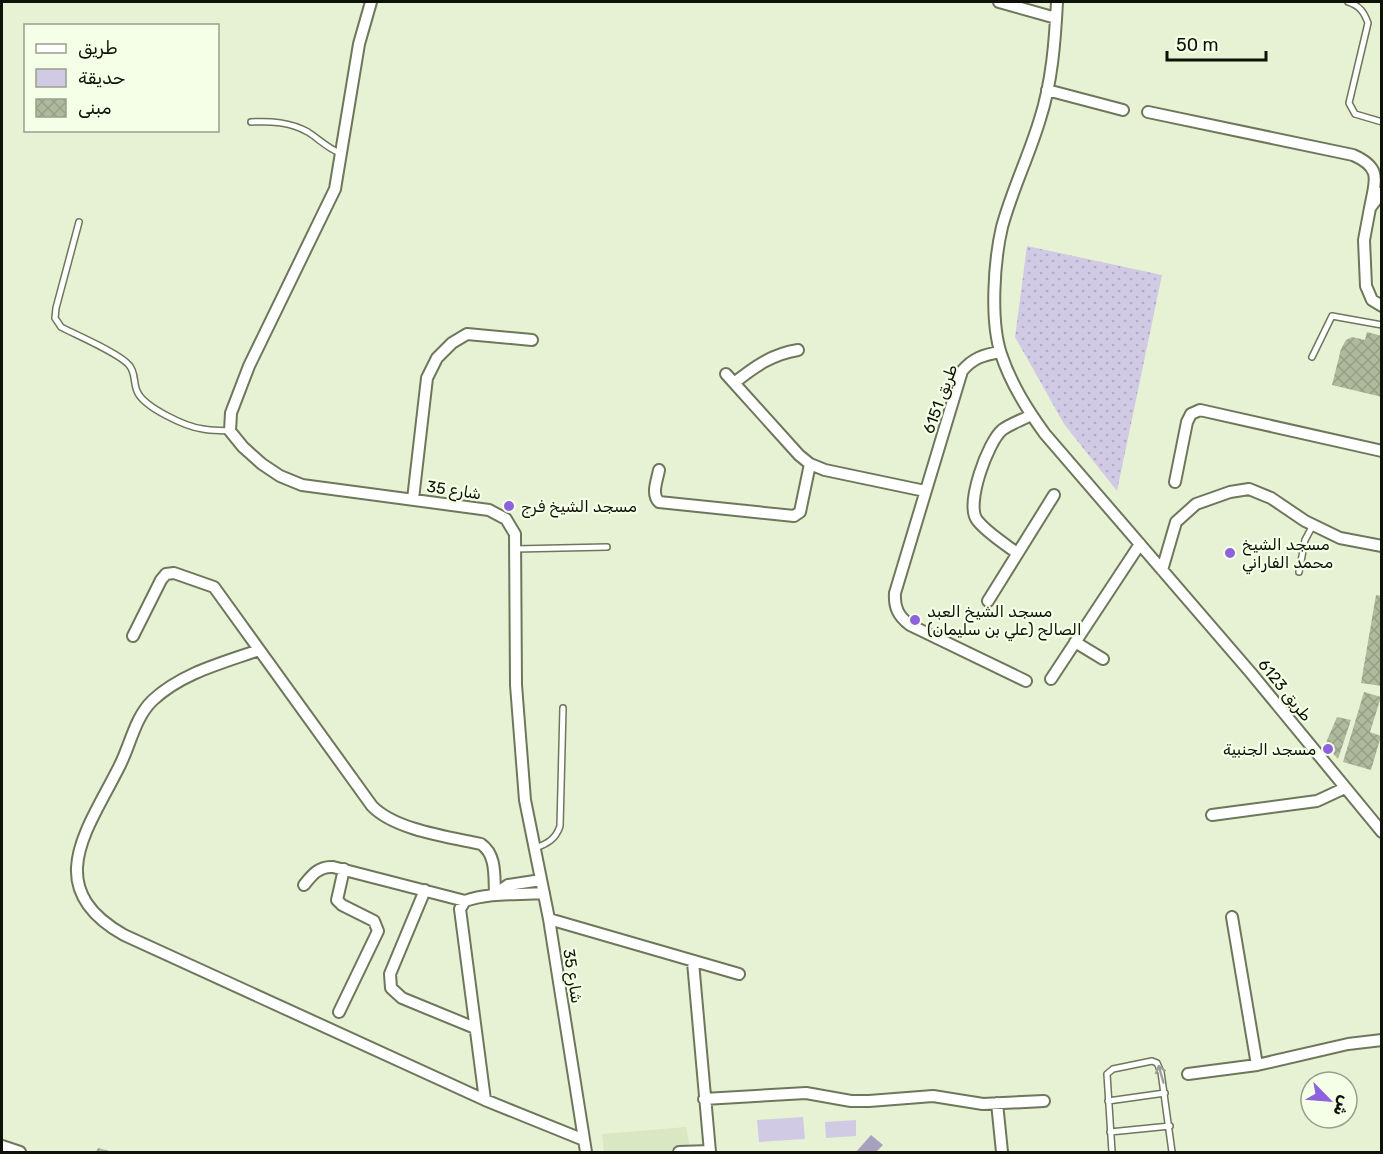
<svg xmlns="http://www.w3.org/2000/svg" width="1383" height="1154" viewBox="0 0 1383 1154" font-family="Rubik,'Noto Sans Arabic',sans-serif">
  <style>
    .built { fill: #d9e7c2 }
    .green { fill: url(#green-dots) }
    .pitch { fill: #d1cae5 }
    .water { fill: #a8a0bf }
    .building { fill: url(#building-cross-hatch) }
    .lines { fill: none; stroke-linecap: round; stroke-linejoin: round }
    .lane-casing { stroke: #6d775c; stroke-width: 8 }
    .street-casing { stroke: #6d775c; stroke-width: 14 }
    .lane { stroke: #fff; stroke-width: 5 }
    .street { stroke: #fff; stroke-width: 10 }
    .oneway { stroke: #9fa09c }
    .poi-dot { fill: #8d62dc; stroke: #f5fee6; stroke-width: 2 }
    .labels { text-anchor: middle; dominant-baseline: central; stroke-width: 4.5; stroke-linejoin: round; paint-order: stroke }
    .street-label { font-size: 16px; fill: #0e1107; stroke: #f5fee6 }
    .poi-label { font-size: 16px; fill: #0e1107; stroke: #f5fee6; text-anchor: start }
  </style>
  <defs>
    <pattern id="green-dots" width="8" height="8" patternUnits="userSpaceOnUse" patternTransform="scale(1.5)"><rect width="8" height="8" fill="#d1cae5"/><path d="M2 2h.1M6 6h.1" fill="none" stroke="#b2acc3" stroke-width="1.8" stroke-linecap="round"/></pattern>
    <pattern id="building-cross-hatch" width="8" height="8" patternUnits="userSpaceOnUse" patternTransform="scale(1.5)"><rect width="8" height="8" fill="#afba9d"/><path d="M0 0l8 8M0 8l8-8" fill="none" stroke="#959f86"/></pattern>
  </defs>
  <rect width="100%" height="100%" fill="#e7f2d4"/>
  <path class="built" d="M686,1127L691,1152H604L602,1134Z"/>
  <path class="green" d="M1027,246L1162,275L1117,491L1064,424L1015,337Z"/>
  <path class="pitch" d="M803,1117L805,1139L759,1142L757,1120Z
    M856,1120V1136L826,1138L825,1122Z"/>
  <path class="water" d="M871,1135L883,1145L876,1152H856Z"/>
  <path class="building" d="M1367,332L1382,336V397L1332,385L1341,349L1346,340L1352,337L1365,340Z
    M1376,595L1382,596V686L1361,683Z
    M1364,692L1381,697L1370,732L1381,736L1371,770L1343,762Z
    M1337,717L1351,720L1338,759L1325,745Z
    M98,1148L113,1152H96Z"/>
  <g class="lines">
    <defs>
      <path id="lane" d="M1348,2C1360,6 1364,12 1368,23L1349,103L1355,114L1382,122
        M251,122C271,121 290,122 308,132C319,139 327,148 340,153
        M79,222L56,308L55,318L61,327C76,335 119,353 129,365C136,373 133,382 137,391C143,407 186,427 203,429C212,431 221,430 230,431
        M1312,357L1332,316L1382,325
        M515,549L607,547
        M1299,572L1305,540L1313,525
        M535,848C547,844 556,839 560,826L563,708
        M1108,1101L1165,1093
        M1110,1132L1170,1126
        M1112,1152L1107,1074L1113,1069L1152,1061L1157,1063L1161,1072L1172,1152"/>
      <path id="street" d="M371,2L359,44L335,189L249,366L231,413L230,431L243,447L262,464L280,476L302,485L489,510L506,519L515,534L516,685L525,800L549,919L586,1152
        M999,2L1056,18
        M1057,2C1055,41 1052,82 1040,119C1029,156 1012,190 1002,227C994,261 990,321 1001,354C1011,384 1027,409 1045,434L1251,673L1382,832
        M1047,90L1123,110
        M1148,112L1353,155C1383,168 1375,181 1370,208
        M1382,192L1370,208L1364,240L1366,286L1372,300L1382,306
        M1000,352C983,355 973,358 962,371L895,593C894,607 898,616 910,625L1026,681
        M726,374L799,455L810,464L825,470L925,491
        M734,383C754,367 772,354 798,350
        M659,470C657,481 651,494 659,502L794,516L800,512L810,464
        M1175,482L1187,422L1191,414L1200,410L1382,451
        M413,499L427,378L437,358L452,343L467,334L532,340
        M1017,553C1005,544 986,532 977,520C965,504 988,442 1002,430C1010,424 1022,420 1031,415
        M1162,570L1176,522L1196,504L1230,492L1249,489L1271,498L1305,521L1340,538L1382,546
        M988,601L1054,495
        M133,636L161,580L166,574L174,573L214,587L372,806C395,830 449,837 481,844C497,855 494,877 495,894
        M1075,642L1103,659
        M259,650C222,663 182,673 153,700C135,717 131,743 120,765C89,828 39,887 124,935L485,1100L584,1140
        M1051,679L1140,544
        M1212,815L1317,801L1345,788
        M304,885C312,875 319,866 333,867L465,901
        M425,890L390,974L391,988L402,998L475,1028
        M495,894L508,885L541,880
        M1232,917L1257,1065
        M549,919L739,974
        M693,962L710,1152
        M339,1012L378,931L374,921L342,905L337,900L344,869
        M1188,1074L1257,1065L1348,1044L1382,1040
        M704,1099L806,1093L851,1101H869L933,1096L983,1104L1044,1101
        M485,1100L460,909L465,901C490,892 517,895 544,893
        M997,1103L1002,1152
        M2,1146L20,1152
        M679,1152L710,1151"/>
    </defs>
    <use href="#lane" class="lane-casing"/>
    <use href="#street" class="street-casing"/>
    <use href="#lane" class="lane"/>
    <use href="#street" class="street"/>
  </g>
  <defs><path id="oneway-shaft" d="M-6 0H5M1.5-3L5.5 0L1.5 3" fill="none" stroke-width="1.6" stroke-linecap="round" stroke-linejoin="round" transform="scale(1.5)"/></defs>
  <use class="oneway" href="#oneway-shaft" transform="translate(1161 1074) rotate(-106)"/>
  <g class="poi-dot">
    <circle cx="509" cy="506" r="6"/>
    <circle cx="1230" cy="553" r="6"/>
    <circle cx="915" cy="620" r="6"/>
    <circle cx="1328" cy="749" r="6"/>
  </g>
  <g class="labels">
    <g class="street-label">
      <text transform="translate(940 399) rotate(-70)">طريق 6151</text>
      <text transform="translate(454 490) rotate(8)">شارع 35</text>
      <text transform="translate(1285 690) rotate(51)">طريق 6123</text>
      <text transform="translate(573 976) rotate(81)">شارع 35</text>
    </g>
    <g class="poi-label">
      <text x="521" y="506">مسجد الشيخ فرج</text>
      <text x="1242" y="544">مسجد الشيخ<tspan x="1242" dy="18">محمد الفاراني</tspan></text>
      <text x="927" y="611">مسجد الشيخ العبد<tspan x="927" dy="18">الصالح (علي بن سليمان)</tspan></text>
      <text x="1316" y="749" text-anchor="end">مسجد الجنبية</text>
    </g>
  </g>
  <rect width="1383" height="1154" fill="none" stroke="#0e1107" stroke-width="6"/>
  <rect x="24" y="24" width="195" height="108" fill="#f5fee6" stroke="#999f8d" stroke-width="1.5"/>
  <rect x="36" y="44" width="30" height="9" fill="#ffffff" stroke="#999f8d" stroke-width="1.5"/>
  <text x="78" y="54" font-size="18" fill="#0e1107">طريق</text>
  <rect x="36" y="69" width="30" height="18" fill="#d1cae5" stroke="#999f8d" stroke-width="1.5"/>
  <text x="78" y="84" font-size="18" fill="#0e1107">حديقة</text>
  <rect x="36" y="99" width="30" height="18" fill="url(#building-cross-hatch)" stroke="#999f8d" stroke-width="1.5"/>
  <text x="78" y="114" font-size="18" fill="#0e1107">مبنى</text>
  <g transform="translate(1329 1100) rotate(115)"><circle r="28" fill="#f5fee6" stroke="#999f8d" stroke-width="1.5"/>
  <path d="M0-4.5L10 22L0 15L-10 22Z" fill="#8d62dc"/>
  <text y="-9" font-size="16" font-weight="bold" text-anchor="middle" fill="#0e1107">ش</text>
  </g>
  <path d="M1167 51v9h99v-9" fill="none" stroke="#0e1107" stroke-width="3"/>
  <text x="1176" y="51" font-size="18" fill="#0e1107" stroke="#f5fee6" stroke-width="4.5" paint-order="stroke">50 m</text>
</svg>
